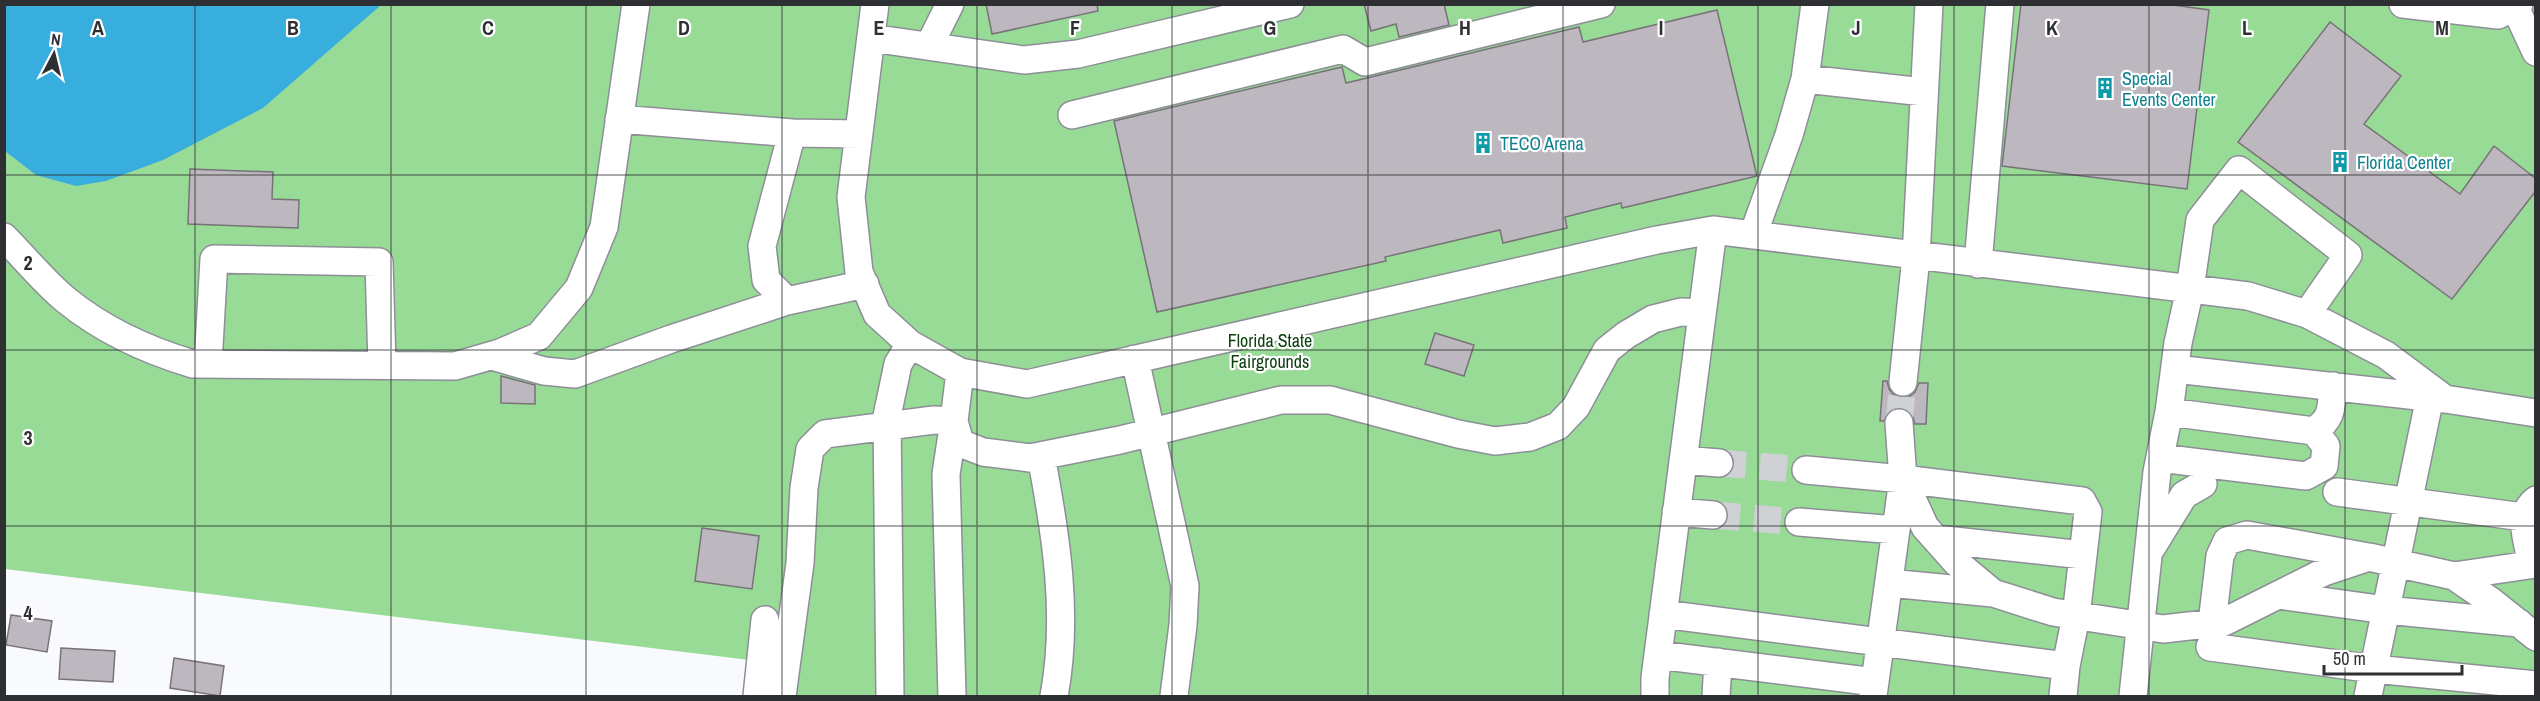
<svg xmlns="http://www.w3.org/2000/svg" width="2540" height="701" viewBox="0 0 2540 701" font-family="'Archivo Narrow',sans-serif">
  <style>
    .green { fill: #98db96 }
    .water { fill: #37aede }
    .building { fill: #bdb7bf; stroke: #787279; stroke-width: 1.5 }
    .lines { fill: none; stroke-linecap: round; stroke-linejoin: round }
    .minor-tunnel { stroke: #d0d1d5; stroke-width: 27; stroke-dasharray: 27 14; stroke-linecap: butt }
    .minor-casing { stroke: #8d8f97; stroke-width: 30 }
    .minor { stroke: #fff; stroke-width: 27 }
    .grid { fill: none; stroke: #2e2f32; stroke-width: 1.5; stroke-opacity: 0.55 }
    .labels { text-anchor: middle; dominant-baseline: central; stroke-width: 4.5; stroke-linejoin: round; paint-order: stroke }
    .culture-label { font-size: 18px; fill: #0d838f; stroke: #fff; text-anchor: start }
    .park-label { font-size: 18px; fill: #0b3e0e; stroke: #fff }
    .grid-label { font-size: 20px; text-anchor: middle; font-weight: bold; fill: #2e2f32; stroke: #fff; stroke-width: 4.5; stroke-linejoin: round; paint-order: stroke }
  </style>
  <rect width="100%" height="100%" fill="#f9fafe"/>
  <path class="green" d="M5,5H2535V696H769L774,663L5,569Z"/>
  <path class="water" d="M4,5L5,4L381,5L263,108L163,160L106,181L76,186L36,175L5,151Z"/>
  <path class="building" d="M986,4H1097L1098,11L992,34Z
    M1364,4H1444L1449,25L1399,37L1396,24L1371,31Z
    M2021,4H2166L2209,10L2187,189L2002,166Z
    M1717,10L1757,176L1622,208L1621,203L1565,217L1567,228L1503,243L1500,230L1385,257L1386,261L1157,312L1114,121L1342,67L1346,83L1579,27L1583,42Z
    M2330,22L2401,76L2364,124L2460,194L2494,146L2535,178V192L2452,299L2238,142Z
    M190,169L273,172L272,199L299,200L298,228L188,224Z
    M1435,333L1474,345L1464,376L1425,364Z
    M501,376L535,385V404L501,403Z
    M1883,381H1887L1889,389L1893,394L1902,398L1909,397L1915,392L1919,383H1928L1926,424H1915L1912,414L1905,409L1898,407L1890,410L1884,421H1880Z
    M702,528L759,536L752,589L695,581Z
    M11,615L52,621L47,652L6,645Z
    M61,648L115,651L113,682L59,679Z
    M174,658L224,666L220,696L170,688Z"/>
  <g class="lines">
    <path class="minor-tunnel" d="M1899,423L1903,382
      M1719,463L1806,470
      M1713,515L1799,522"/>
    <defs>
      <path id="minor" d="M875,4L851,197L859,272L877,314L910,344L960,372L1027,384L1657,240L1713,230L2248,296L2307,314L2386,355L2445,399L2536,413
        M2403,4L2498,15L2519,4
        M2515,7L2536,52
        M871,38L1024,60L1078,54L1290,4
        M929,46L950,4
        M1805,79L1924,92
        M1072,115L1343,49L1365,62L1601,4
        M619,119L792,133
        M859,134L792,133L762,246L766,280L787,301L865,284
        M1753,235L1789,135L1805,79L1815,4
        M4,237C25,258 44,282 66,300C104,331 146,350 193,364L455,366L500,353L539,336L579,288L604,227L636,4
        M1978,264L2000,4
        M492,356L544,371L575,374L671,339L787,301
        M1135,359L1185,586L1183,625L1174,696
        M208,364L214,259L379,262L382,365
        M2175,369L2445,399
        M960,372L954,421L960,443L983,452L1030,458L1120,440L1281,400H1330L1458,434L1495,441L1530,437L1558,426L1576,407L1607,350L1626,335L1653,319L1681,312L1702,313
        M1903,382L1916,257L1929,4
        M1899,423L1903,479L1925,527L1957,563L1993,593L2053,612L2163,629L2224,622L2324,572L2369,557L2454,576L2492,602L2536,637
        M2314,431C2333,418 2331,408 2333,386
        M1041,456C1056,535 1069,616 1054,696
        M2160,458L2306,476L2324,466L2326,446L2314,431L2169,412
        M1683,460L1719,463
        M1806,470L1903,479L2082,501L2088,512L2076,616L2066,666
        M2337,492L2523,517
        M1676,512L1713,515
        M1799,522L1896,530
        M1936,539L2083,555
        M2152,547L2184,495L2203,484
        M2532,564C2528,542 2516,516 2536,500
        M2454,576L2536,564
        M1889,583L1993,593
        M2278,595L2386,610L2519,623
        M1663,614L2066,666L2063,696
        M2212,623L2220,556L2227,541L2247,535L2368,557
        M2210,647L2374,669L2536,685
        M1658,655L1875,682
        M757,696L765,620
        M782,696L800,563L804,488L810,449L825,434L934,420L954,421L946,474L952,696
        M890,696L887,416L898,364L910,344
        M1655,696V678L1713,230
        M1716,696L1718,662
        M1873,696L1903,479
        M2133,696L2157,472L2169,412L2178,343L2190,289L2200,220L2239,170L2348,255L2307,314
        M2368,696L2430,397"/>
    </defs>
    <use href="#minor" class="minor-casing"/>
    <use href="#minor" class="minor"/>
  </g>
  <path class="grid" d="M195,4V696M391,4V696M586,4V696M782,4V696M977,4V696M1172,4V696M1368,4V696M1563,4V696M1758,4V696M1954,4V696M2149,4V696M2345,4V696M4,175H2536M4,350H2536M4,526H2536"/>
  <defs>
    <symbol id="building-bare" viewBox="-9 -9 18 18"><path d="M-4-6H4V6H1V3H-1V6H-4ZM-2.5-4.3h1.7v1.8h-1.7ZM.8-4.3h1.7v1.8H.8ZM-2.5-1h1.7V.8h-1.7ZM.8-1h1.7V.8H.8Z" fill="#0f9aa8" stroke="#fff" stroke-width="2.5" paint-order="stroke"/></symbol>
  </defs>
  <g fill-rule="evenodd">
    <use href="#building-bare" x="2090" y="73" width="30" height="30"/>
    <use href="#building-bare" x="1468" y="128" width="30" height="30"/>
    <use href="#building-bare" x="2325" y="147" width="30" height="30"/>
  </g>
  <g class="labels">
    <g class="culture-label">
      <text x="2122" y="78">Special<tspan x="2122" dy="21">Events Center</tspan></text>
      <text x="1500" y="143">TECO Arena</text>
      <text x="2357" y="162">Florida Center</text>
    </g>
    <g class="park-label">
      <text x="1270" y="340">Florida State<tspan x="1270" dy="21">Fairgrounds</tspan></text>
    </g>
  </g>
  <g class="grid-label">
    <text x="98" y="35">A</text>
    <text x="293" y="35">B</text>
    <text x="488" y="35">C</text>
    <text x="684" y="35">D</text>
    <text x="879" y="35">E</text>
    <text x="1075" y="35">F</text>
    <text x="1270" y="35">G</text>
    <text x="1465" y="35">H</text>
    <text x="1661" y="35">I</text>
    <text x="1856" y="35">J</text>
    <text x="2052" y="35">K</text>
    <text x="2247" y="35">L</text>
    <text x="2442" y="35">M</text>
    <text x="28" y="270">2</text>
    <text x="28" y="445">3</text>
    <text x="28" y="620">4</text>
  </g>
  <rect width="2540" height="701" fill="none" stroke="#2e2f32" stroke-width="12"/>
  <g transform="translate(54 54) rotate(7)" stroke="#ffffff" stroke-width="4.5" paint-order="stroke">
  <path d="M0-4.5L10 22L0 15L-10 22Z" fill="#2e2f32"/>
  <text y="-9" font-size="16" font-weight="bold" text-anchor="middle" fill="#2e2f32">N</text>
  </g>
  <path d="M2324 665v9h138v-9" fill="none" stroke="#2e2f32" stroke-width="3"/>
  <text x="2333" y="665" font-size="18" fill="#2e2f32" stroke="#ffffff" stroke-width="4.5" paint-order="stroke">50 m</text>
</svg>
